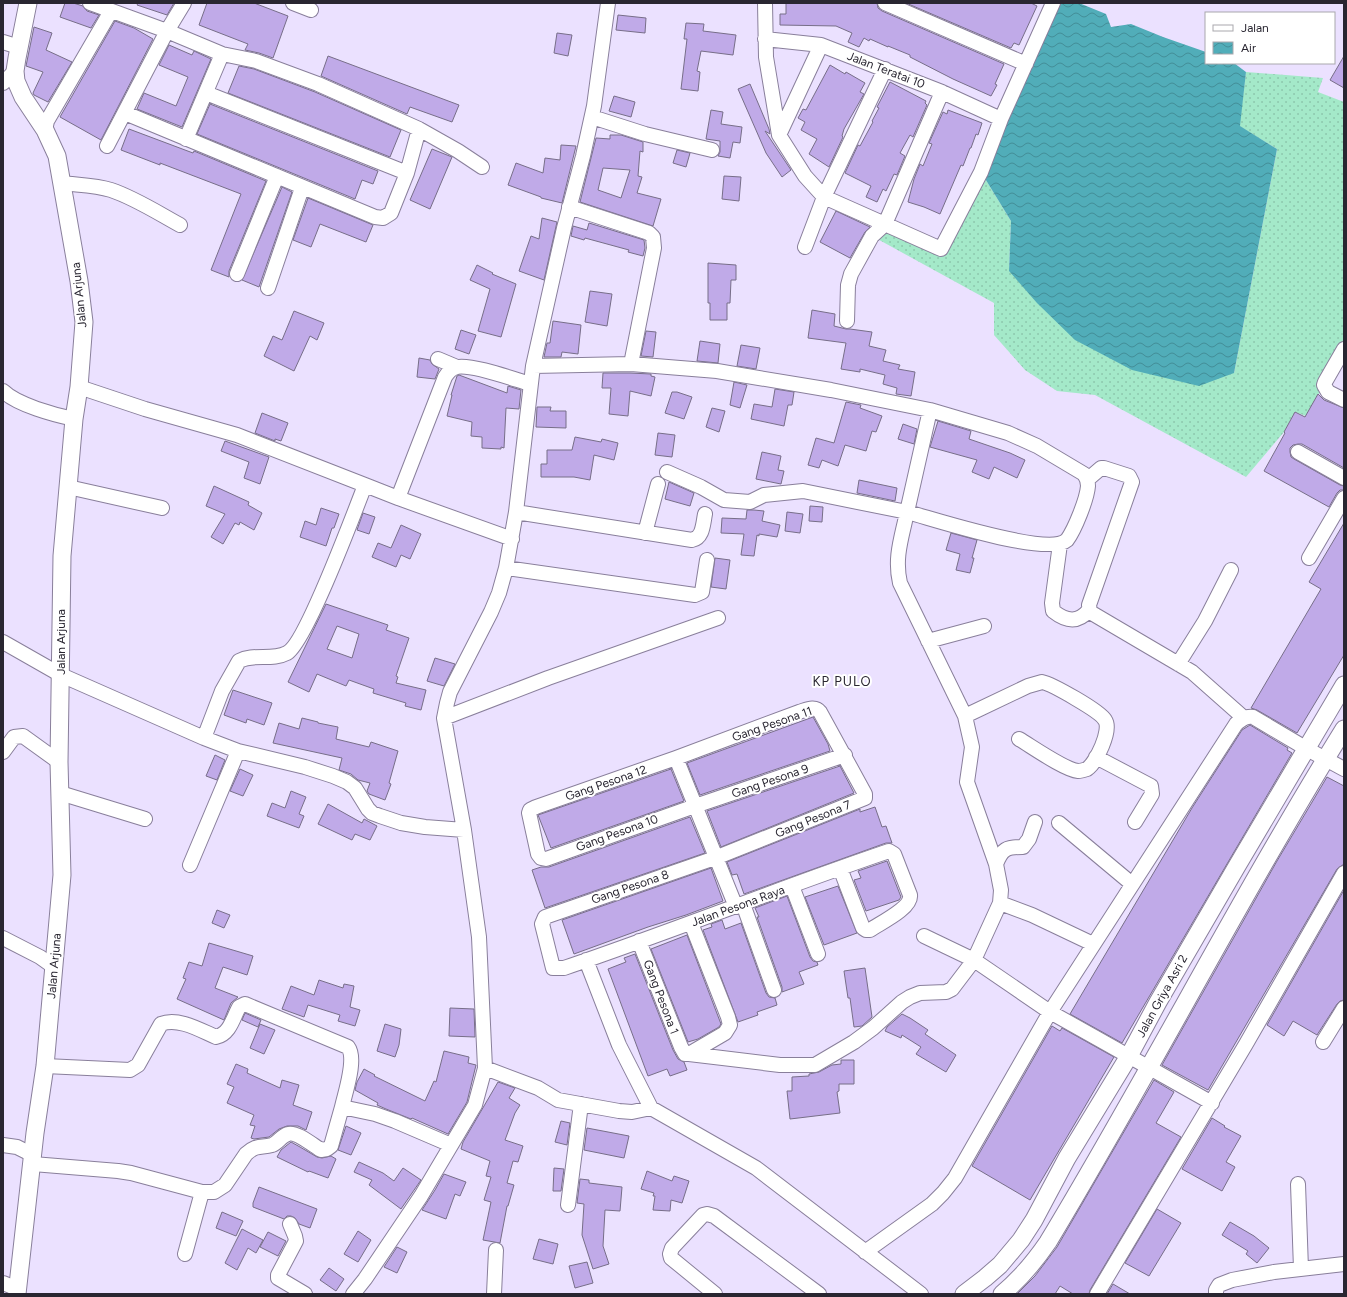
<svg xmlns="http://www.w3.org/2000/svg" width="1347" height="1297" viewBox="0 0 1347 1297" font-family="Figtree,sans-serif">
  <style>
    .grass { fill: url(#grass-dots) }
    .water { fill: url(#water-waves) }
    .building { fill: #c0aae8; stroke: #776e88; fill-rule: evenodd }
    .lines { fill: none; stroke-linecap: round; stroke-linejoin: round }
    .minor-casing { stroke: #897f9b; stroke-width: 16 }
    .tertiary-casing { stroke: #897f9b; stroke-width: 19 }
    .minor { stroke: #fff; stroke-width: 14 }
    .tertiary { stroke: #fff; stroke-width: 17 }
    .labels { text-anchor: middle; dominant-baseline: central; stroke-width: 4; stroke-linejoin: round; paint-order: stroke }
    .street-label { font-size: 12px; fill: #292631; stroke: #fff }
    .neighbourhood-label { font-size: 13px; letter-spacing: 1px; fill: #292631; stroke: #fff }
  </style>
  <defs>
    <pattern id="grass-dots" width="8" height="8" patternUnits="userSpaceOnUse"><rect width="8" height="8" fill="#a4e9c9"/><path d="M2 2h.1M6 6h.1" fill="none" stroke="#8dc8ad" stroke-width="1.8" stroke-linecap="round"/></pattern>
    <pattern id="water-waves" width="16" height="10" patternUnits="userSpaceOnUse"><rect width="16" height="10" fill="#51adb9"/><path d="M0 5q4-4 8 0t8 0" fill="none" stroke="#438d97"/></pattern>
  </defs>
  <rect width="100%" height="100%" fill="#ebe1ff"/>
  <path class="grass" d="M1246,72L1323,78L1318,92L1344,102V349L1306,416L1295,412L1284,432L1246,477L1095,395L1057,391L1025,370L994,335V303L872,236L885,224L941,249L981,172L1011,221L1009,271L1234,373L1277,149L1239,126Z"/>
  <path class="water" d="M1053,3H1079L1106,14L1111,27L1131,24L1163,37L1206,52V63H1234L1246,72L1240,126L1277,149L1234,373L1199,386L1132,370L1075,340L1037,303L1009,271L1011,221L981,172Z"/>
  <path class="building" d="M65,3H73L83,6L87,11L99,15L91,28L60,17Z
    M138,3H174L167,15L137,5Z
    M207,3H254L288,16L273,58L259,53L245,50L248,44L199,25Z
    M786,3H877L878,8L882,11L1004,64L995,84L997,85L991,96L953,79L910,57V55L888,46V47L870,39L869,41L864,38L859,47L848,42L852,33L836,26L780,25V14H786Z
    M906,3H1031L1037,6L1019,45L1014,43L1011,48Z
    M618,15L646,18L645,33L616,30Z
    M115,21L134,28L153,39L101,140L60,117Z
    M686,23L704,24L703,31L736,35L733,55L701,51L697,71L700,72L698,91L681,89L687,39H684Z
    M34,27L52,33L46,50L72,62L48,102L34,95L33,93L43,72L26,66Z
    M557,33L572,35L568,56L554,53Z
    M169,45L192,55L194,51L211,59L182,127L137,109L144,93L176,106L188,77L159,65Z
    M328,56L459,105L452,122L410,107L407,114L321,76Z
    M1344,56V88L1330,80Z
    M830,65L845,74L846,72L865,83L860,92L864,94L844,129L842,136L843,137L829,167L809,154L817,139L801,130L805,122L798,118L803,109L806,110Z
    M239,66L254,69L315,92L401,130L390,157L228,93Z
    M890,82L926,101L925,103L927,105L913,137L910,135L900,153L905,156L897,175L894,174L886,191L883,189L877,202L866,197L871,186L845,173L858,145L860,146L873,122L872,121L879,108L877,107Z
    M750,84L769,129L770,134L765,131L791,170L782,177L766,153L738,89Z
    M614,96L635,102L631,117L609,111Z
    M210,104L378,171L373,184L362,180L355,199L197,134Z
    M711,110L723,112L721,124L742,127L740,143L733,142L730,158L718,156L720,152V141L706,139Z
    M948,110L982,123L978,135L976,134L971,148H970L963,166L961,165L940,214L924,207L908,202L914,179L920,164L923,166L932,144L929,143L943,112L947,114Z
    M129,129L193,153L194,151L266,181L229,271V277L211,270L241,194L160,163V165L121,150Z
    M610,135H621L643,142V152L640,151L638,176L642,177L637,193L661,199L653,226L580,202L596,138L610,139ZM603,168L630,170L621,198L598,190Z
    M561,145L576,146L562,203L541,198V197L508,185L516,163L543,173L545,158L560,160Z
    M432,149L452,157L430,209L410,200Z
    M677,150L690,153L686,167L673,163Z
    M724,176L741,177L739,201L722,199Z
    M282,187L292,192L259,287L242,280Z
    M308,198L373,225L366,242L320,224L311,247L293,240Z
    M836,211L870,227L865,232L850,258L820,242Z
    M542,218L557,222L544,280L519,271L531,236L539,239Z
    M589,223L644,240L645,248L643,256L628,252L629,250L585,238L584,240L571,236L573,226L587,230Z
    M708,263L736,265V280H731L730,303H727V320H710V303H708Z
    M477,265L493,273L492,274L516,284L501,337L478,331L490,289L470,280Z
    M590,291L612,294L607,326L585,322Z
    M812,310L835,314L834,326L846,329H850L872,332L869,346L886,350L883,361L900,365L898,369L915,372L911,396L896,394L897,388L883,384L885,375L860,369V372L841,369L846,343L808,338Z
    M294,311L324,323L317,340L310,336L294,371L264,356L273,336L282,340Z
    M553,321L581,325L578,354L562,352L561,357H544L547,343H550Z
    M461,330L476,335L469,354L455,349Z
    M646,331L656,332L653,357L641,356Z
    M700,341L720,344L718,363L697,361Z
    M741,345L760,348L756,369L737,366Z
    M419,358L430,360L432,364L439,369L435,379L417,377Z
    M603,373H630L651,374V376L655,377L651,396L630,391L628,416L609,414L611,388H602Z
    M459,375L507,393L508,386L521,390L519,409L506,408L504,448L501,447V449L482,448V437L471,436L472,422L447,416L452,395H451L457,376Z
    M734,382L747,385L740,408L730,405Z
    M775,389L794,392L792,405H788L784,426L751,419L754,404L772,407Z
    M672,392H677L692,397L684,419L665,413Z
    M1318,394L1324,400L1344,408V468L1302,444H1298L1293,445L1290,448V452L1291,457L1294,459L1340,485L1344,486V490H1340L1337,493L1329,507L1264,471L1285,433L1284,432L1295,412L1305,417Z
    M846,402L861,405L860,408L882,416L876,432L872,431L866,451L845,445L838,466L822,460L819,468L808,465L816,438L834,443Z
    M537,407H551L550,411H566V428L536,427Z
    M712,408L725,411L719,432L706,427Z
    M262,413L288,423L281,441L275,439V441L255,433Z
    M938,421L971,431L969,439L1010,453L1025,460L1017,478L994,467L989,479L972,472L977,460L930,447Z
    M903,424L917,429L914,444L898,439Z
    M658,433L675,435L672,457L655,455Z
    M575,437L601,442L602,439L618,443L614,460L594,455L590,480L574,477H541V464H547V450H572Z
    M225,441L269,457L260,484L244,478L249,462L221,451Z
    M762,452L781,456L778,470L784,471L781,484L756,479Z
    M859,480L897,488L895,501L857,493Z
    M669,482L694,493L690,506L665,499Z
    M214,486L249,502L248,505L262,513L254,530L240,522L239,525L235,523L223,544L211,537L225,514L206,506Z
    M810,506L823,507L822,522L809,521Z
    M321,508L339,514L334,528H332L326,546L300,537L305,521L316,525Z
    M747,510H754L764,511L762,521L780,525L777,537L759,534V536L757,535L754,556L741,555L744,534L721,533L722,518L746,519Z
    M787,512L803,514L800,533L785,531Z
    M363,513L375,517L369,534L357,530Z
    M1344,523V655L1297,733L1257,710L1251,708L1321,589L1309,582Z
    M401,525L421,534L410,559L401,555L396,567L372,557L378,543L391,548Z
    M951,533L977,540L972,558H974L970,573L956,570L960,554L946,550Z
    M715,558L730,560L726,589L711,587Z
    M326,604L388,625L386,630L409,638L396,676L398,677L396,683L426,690L421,710L405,706L406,703L373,693L374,689L349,680L346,686L317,674L309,692L288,682ZM337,626L359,634L352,658L327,649Z
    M435,658L455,664L444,686L427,681Z
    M233,690L272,703L264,725L247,719L246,723L224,715Z
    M813,717L828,744L830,751L700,795L687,763Z
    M302,718L318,722V723L338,727L336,739L369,747L371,742L398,751L389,783L391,784L385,800L369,794L367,791L370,783L358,780L351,774L339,770L342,758L273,743L279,723L299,729Z
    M1250,725L1288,748L1287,750L1292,753L1122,1043L1070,1014L1192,808L1242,730Z
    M215,755L225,760L217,780L206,776Z
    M840,766L854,793L721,847L707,811Z
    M240,769L253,775L243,796L230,791Z
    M671,769L684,801L551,848L538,815Z
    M1327,777L1344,786V864L1337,869L1208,1090L1162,1065L1277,861Z
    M291,791L306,797L299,814L304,816L299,828L267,816L272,803L285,808Z
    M328,804L362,823L364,819L377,826L370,840L355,834L352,840L318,824Z
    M875,807L882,827L886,826L892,843H886L744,894L737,874L732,875L727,862L860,809V812Z
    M690,817L705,853L545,908L532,870L541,867H549Z
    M887,861L901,897L899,900L866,911L854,880L861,878L858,871Z
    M711,868L723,901L686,915L648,927L574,954L562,920Z
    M838,886L857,933L824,945L805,897Z
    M1344,890V1000L1340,1001L1337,1004L1317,1035L1293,1021L1284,1036L1267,1025Z
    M787,896L810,957L813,961L817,962L818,965L799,972L804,984L782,992V987L757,917H759L755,908Z
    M217,910L230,915L224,928L212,923Z
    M722,920L725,929L741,923L766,993L769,997L775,998L777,1005L757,1012L758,1015L738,1022L703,930L712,927L711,924Z
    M687,935L721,1024L719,1027L698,1039L688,1042L651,949Z
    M209,943L253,956L247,975L223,967L215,988L238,997L231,1003L224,1020L177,999L186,979L183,978L189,962L202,966Z
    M635,954L673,1050L678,1059L684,1062L687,1070L670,1076L667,1069L648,1076L608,969L626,962L624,958Z
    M865,968L872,1017L862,1026L854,1027L850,998H848L844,971Z
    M319,980L343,988L344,984L354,986L350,1007L360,1010L355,1026L338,1021L340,1015L308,1005L304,1017L282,1009L291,986L314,995Z
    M450,1008L474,1009L475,1037L449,1036Z
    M245,1013L261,1020L258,1027L242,1020Z
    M902,1014L910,1018L928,1030L925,1034L956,1055L946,1072L916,1054L921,1047L902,1035L901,1038L885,1031L887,1027Z
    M260,1024L275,1030L264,1054L250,1048Z
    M385,1024L401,1029L399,1045L395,1057L377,1051Z
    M1052,1026L1060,1031L1062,1028L1114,1057L1030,1200L972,1166Z
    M444,1051L469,1057L468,1063L476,1065L467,1102L448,1134L412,1118L411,1119L386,1109L377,1105L378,1103L355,1090L357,1082L364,1069L375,1075L374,1076L425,1101L434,1081L436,1082Z
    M841,1060H854V1084H839V1091L837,1092L840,1113L790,1119L787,1091H792V1077L809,1076V1074L819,1072L832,1065L841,1064Z
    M236,1064L248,1069L247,1073L280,1088L282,1080L299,1085L293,1105L312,1112L306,1130L298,1126H287L279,1129L269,1137L254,1139L251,1138L255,1126L250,1125L254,1115L227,1103L234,1087L227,1084Z
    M1154,1080L1174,1092L1156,1123L1181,1137L1090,1290L1089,1294H1073L1060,1286L1055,1294H1017L1035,1276L1057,1247Z
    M498,1082L515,1088L509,1098L520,1105L515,1113L505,1140L523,1146L518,1162L513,1161L507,1183L514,1185L508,1206H507L500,1243L483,1240L491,1202L484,1200L491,1177L486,1176L490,1161L461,1149L463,1142Z
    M1212,1118L1225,1126L1224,1127L1241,1136L1226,1162L1235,1167L1222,1191L1182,1169Z
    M561,1121L570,1123L567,1145L555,1142Z
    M346,1126L361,1133L351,1155L338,1150Z
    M587,1128L629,1136L624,1158L584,1150Z
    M291,1142L300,1147L317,1157L322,1158L331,1156L336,1159L328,1178L309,1171L308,1172L277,1157L281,1150Z
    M359,1162L383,1173L394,1181L403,1168L421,1180L401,1209L369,1185L372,1180L354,1172Z
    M554,1168L564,1169L561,1191H553Z
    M647,1171L672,1181L674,1176L689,1181L682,1203L671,1200L670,1211L653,1210L655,1196H653L654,1193L641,1189Z
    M444,1174L466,1182L460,1196L455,1194L446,1219L422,1210L435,1190Z
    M580,1179L589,1180V1183L622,1187L620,1211L605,1210L603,1246L609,1264L593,1269L582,1235L584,1204L577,1203Z
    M259,1187L317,1209L310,1228L299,1224L295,1218L291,1216H287L284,1219L253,1207V1203Z
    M1157,1209L1181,1223L1149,1276L1125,1263Z
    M222,1212L243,1221L236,1236L216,1228Z
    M1230,1222L1254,1236L1269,1248L1257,1263L1246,1254L1248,1251L1222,1235Z
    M242,1229L263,1240L256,1253L248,1248L237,1270L225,1263Z
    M358,1231L371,1240L358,1262L344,1254Z
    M268,1232L286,1241L278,1256L260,1247Z
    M539,1239L558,1244L553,1264L533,1259Z
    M397,1247L407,1252L397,1273L384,1267Z
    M587,1262L593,1283L575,1288L569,1266Z
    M329,1268L344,1279L336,1291L320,1280Z
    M1113,1284L1130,1294H1107Z"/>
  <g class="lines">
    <defs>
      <path id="minor" d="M90,3L167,31L184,3
        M293,3L311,10
        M765,3L766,57L779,135L805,176L824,197L941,249L981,172L1001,119L1053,3
        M885,3L1026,64
        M765,39L821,45L942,92L1001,119
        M3,42L19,47
        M3,83L15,71
        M206,93L407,173
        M125,113L375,217L383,218L391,213L407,173L419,129
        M592,117L645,134L712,150
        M45,130L47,121L111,11
        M779,135L821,45
        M186,139L222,54
        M107,146L167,31L222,54L256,61L318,84L419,129L458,151L482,167
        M62,183C78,185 96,185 111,190C135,198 158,213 180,225
        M569,207L649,233L653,237L654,248L631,364
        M805,247L824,197L885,69
        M237,274L277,176
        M268,288L302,188
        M847,321L848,285L851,274L872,236L885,224L942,92
        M1344,349L1325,382L1324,385L1328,392L1344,400
        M438,359L457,367
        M533,366L631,364L717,371L831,390L930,410L1008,433L1037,446L1084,474C1087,478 1088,481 1088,486C1087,499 1075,529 1067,540C1048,557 934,519 907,512L930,410
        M79,387L145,409L237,435L365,485
        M3,391C17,405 55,415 74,419
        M1298,452L1344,478
        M667,472L701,487L724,500L750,502L764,495L803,491L907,512C902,537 894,557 900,583L965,716L972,747L967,782L996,864L1001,890L1000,903L974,960L952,989L946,992L920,993L910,997L902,1002L873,1028L854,1042L815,1065H780L689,1054
        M1087,480L1101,468H1104L1129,476L1132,482L1089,605L1090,612L1192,672L1244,718
        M68,487L162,508
        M398,498L512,539
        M516,512L692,540C703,538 703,524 705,514
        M645,533L658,484
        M1060,544L1052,603L1053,611C1067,622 1078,623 1089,610
        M1309,558L1344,498
        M506,568L695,595L702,592L707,560
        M928,641L984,626
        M3,642L61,675L204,738L238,751L305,767L333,776L347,782L355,788L368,809L372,813L380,816L401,823L425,827L464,830
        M1178,664L1205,621L1231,570
        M965,716L1028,686L1042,682C1052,684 1100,711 1105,720C1112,730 1096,763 1087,769C1084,770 1081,771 1078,771C1065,770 1031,746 1019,739
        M444,718L548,678L718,618
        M204,738L222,691L239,661C254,653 272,661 287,653C305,644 355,511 365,485L398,498L445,377C448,372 451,368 457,367C472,364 513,379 530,384
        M3,752L14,737L23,736L59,762
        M1096,757L1151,786L1152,794L1135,822
        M676,758L736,907
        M60,793L145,819
        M1059,823L1132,884
        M996,864C1002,849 1006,847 1023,847L1029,839L1035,822
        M190,865L238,751
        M840,868L863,928L866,930H870C880,923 912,908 910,895L894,854L889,851C780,888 673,931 564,968H553L542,924L545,917L715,858L865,798V794L820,712C815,705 806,710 799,712L676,758L536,807L530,810L529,813L538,854L541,858L546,859L695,806L845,755
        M792,886L818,954
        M1000,903L1032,915L1093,944
        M743,904L774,990
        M924,936L974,960L1050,1012L1212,1103
        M3,938L40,957L54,967
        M639,941L681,1047L685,1054H689L725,1033L730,1025L728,1017L691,923
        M586,960L619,1045L651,1108
        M1323,1042L1344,1008
        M45,1066L130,1070L138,1065L161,1024C178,1017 200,1030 216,1037C230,1034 233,1018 239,1007L245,1004L348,1047C357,1059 345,1093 342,1107L375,1114L395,1121L451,1145
        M485,1068L538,1088L558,1100L619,1111L632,1112L651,1108L756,1168L921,1294
        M3,1145L17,1147L33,1155
        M33,1164L118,1171L131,1173L202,1192H214L225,1185L246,1154C257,1144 261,1148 272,1145C278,1143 281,1136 288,1134C296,1131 314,1146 321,1150L327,1149L331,1146L342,1107
        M1298,1184L1301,1269
        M568,1205L581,1104
        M290,1224L295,1236L296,1241L278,1275V1278L305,1294
        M865,1252L932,1204L943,1193L955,1178L1050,1012L1236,724C1242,719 1246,716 1253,717L1307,749L1344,769
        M185,1254L202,1192
        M3,1283L18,1289
        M353,1294L365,1279L421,1196L475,1105L485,1068L479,937L464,830L444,718L447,703L450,692L491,612L499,593L506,568L516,512L533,366L564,228L583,156L594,106L608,3
        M494,1294L496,1250
        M715,1294L671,1258L670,1254L672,1248L703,1215L707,1214L714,1216L819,1294
        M1097,1294L1246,1044L1344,873
        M1216,1294V1290L1219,1285L1232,1280L1274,1272L1344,1264"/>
      <path id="tertiary" d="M17,1294L35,1133L45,1066L62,875L59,762L62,556L74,419L79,387L84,322L79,281L57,156L45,130L23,97L16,81L15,71L17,58L28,3
        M964,1294L985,1278L1000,1265L1021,1240L1034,1220L1067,1158L1129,1056L1158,1002L1237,866L1344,685
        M1002,1294C1020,1279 1035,1261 1048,1242C1150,1073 1240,897 1344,729"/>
    </defs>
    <use href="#minor" class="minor-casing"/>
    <use href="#tertiary" class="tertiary-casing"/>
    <use href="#minor" class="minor"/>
    <use href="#tertiary" class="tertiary"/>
  </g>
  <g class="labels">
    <g class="street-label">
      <text transform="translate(886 70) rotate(21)">Jalan Teratai 10</text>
      <text transform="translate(79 295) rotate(-96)">Jalan Arjuna</text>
      <text transform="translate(61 642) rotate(-90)">Jalan Arjuna</text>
      <text transform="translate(772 724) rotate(-19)">Gang Pesona 11</text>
      <text transform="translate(770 781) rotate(-19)">Gang Pesona 9</text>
      <text transform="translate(606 783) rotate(-19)">Gang Pesona 12</text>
      <text transform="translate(813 819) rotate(-22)">Gang Pesona 7</text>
      <text transform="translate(617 833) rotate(-20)">Gang Pesona 10</text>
      <text transform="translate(630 887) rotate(-19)">Gang Pesona 8</text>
      <text transform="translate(738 906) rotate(-20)">Jalan Pesona Raya</text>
      <text transform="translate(54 966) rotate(-85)">Jalan Arjuna</text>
      <text transform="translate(1162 996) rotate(-61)">Jalan Griya Asri 2</text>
      <text transform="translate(661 997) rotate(69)">Gang Pesona 1</text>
    </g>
    <g class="neighbourhood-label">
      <text x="842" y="681">KP PULO</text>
    </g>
  </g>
  <rect width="1347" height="1297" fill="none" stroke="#292631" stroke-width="8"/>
  <rect x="1205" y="12" width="130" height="52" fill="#ffffff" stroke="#a9a8ad"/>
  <rect x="1213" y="25" width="20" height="6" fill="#ffffff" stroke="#a9a8ad"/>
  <text x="1241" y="32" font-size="12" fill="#292631">Jalan</text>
  <rect x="1213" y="42" width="20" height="12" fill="url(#water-waves)" stroke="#a9a8ad"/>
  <text x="1241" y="52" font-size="12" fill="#292631">Air</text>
</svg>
